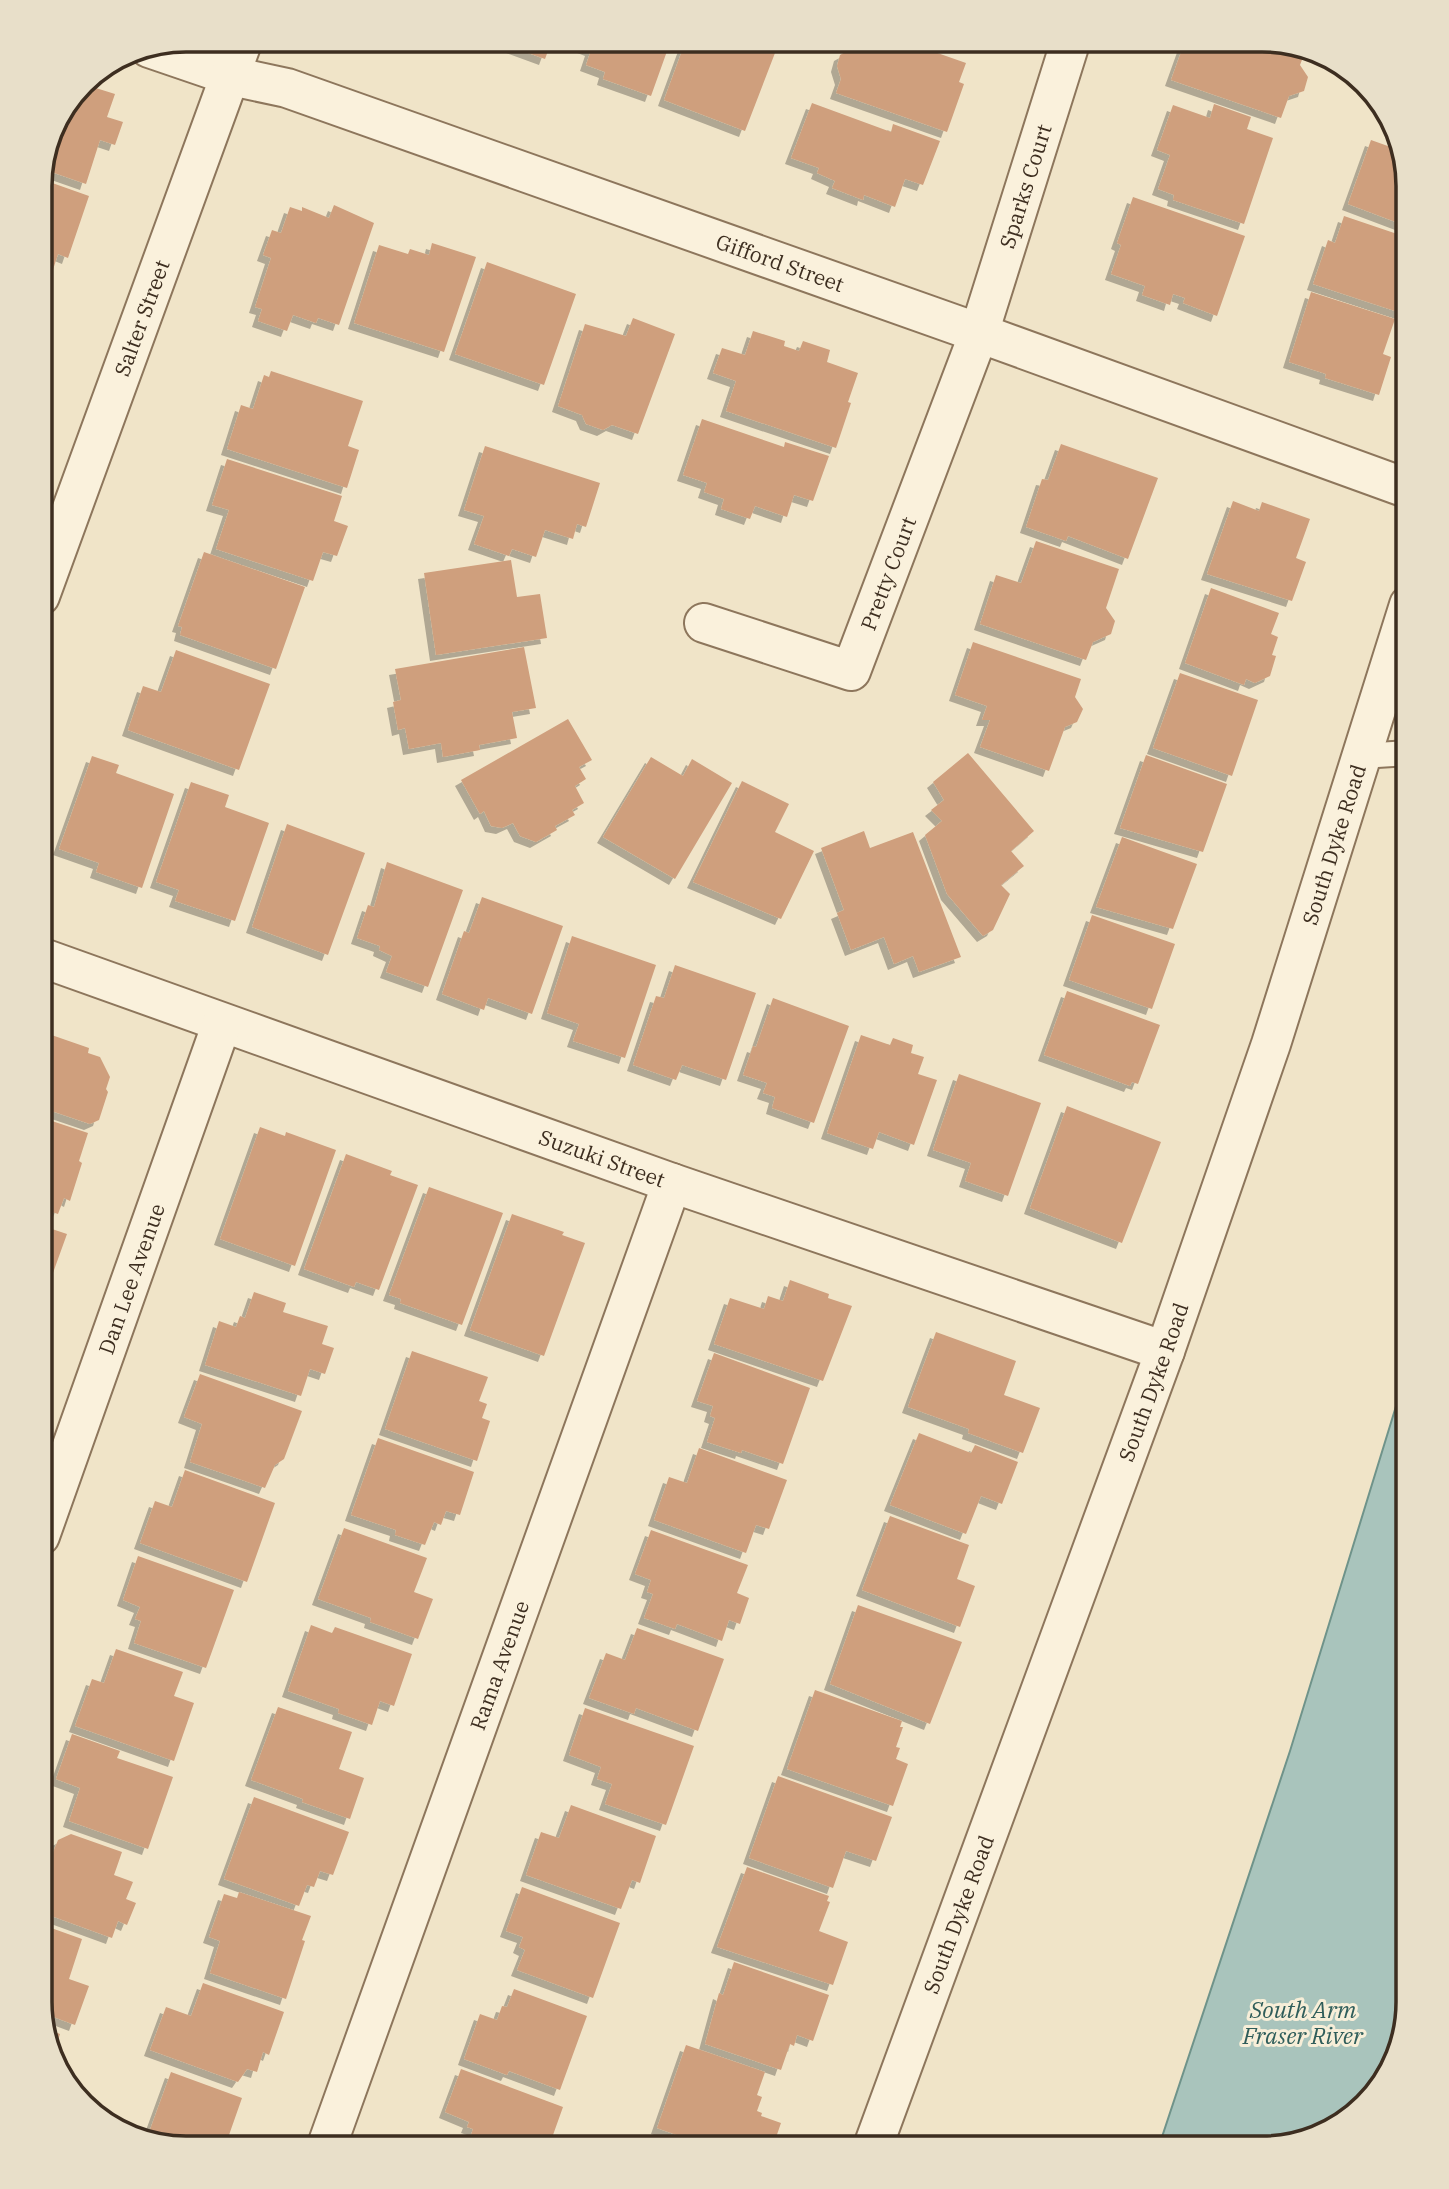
<svg xmlns="http://www.w3.org/2000/svg" width="1449" height="2189" viewBox="0 0 1449 2189" font-family="'IBM Plex Serif',serif">
  <style>
    .water { fill: #a9c4bc; stroke: #6f938a; stroke-width: 2 }
    .building { fill: #cf9f7d; filter: url(#shadow) }
    .lines { fill: none; stroke-linecap: round; stroke-linejoin: round }
    .service-casing { stroke: #8d765c; stroke-width: 28 }
    .minor-casing { stroke: #8d765c; stroke-width: 42 }
    .service { stroke: #faf1dc; stroke-width: 24 }
    .minor { stroke: #faf1dc; stroke-width: 38 }
    .labels { text-anchor: middle; dominant-baseline: central; stroke-width: 6; stroke-linejoin: round; paint-order: stroke }
    .street-label { font-size: 21px; fill: #3d2e20; stroke: #f7eed8 }
    .water-label { font-size: 23px; font-style: italic; fill: #2f5d5a; stroke: #f7eed8 }
    .rim { fill: none; stroke: #3d2e20; stroke-width: 3.5 }
  </style>
  <defs>
    <filter id="shadow"><feDropShadow dx="-6" dy="6" stdDeviation="0" flood-color="#0004"/></filter>
  </defs>
  <rect width="100%" height="100%" fill="#f0e4c8"/>
  <path class="water" d="M1409,1364V2002L1389,2076L1335,2129L1263,2149H1158L1290,1751Z"/>
  <path class="building" d="M502,40H552L545,59L501,43Z
    M565,40H671L651,96L603,79L605,72L586,65L591,50Z
    M686,40H780L745,131L664,100Z
    M854,40H929L926,49L966,63L959,82L964,84L947,132L836,93L841,79L837,66L840,55L851,49Z
    M1185,41H1271L1305,52L1300,65L1308,77L1304,91L1289,96L1281,118L1171,80Z
    M83,84L115,94L107,117L123,122L115,145L100,140L86,184L43,169L52,130Z
    M812,103L891,132L893,124L940,141L923,185L905,179L895,207L864,195L863,200L832,188L835,181L817,173L819,168L791,158Z
    M1214,104L1251,117L1247,129L1273,138L1244,224L1173,200L1174,195L1158,189L1170,155L1157,150L1173,105L1210,118Z
    M1371,140L1399,150L1409,187V227L1348,204Z
    M41,179L89,196L68,258L58,254L51,276L41,272Z
    M1133,197L1245,236L1217,316L1183,303L1185,298L1173,294L1170,305L1142,295L1145,286L1111,274L1121,245L1117,243Z
    M334,205L374,223L339,325L318,318L316,323L293,315L287,331L258,321L262,309L255,307L271,258L263,255L272,230L281,233L290,207L302,211V207L329,218Z
    M1344,216L1409,238V289L1401,313L1313,284L1328,240L1335,243Z
    M432,243L476,257L444,352L354,323L379,245L408,254L410,249L429,255Z
    M487,262L576,294L544,385L455,354Z
    M1311,292L1395,319L1383,354L1391,357L1379,395L1325,378L1326,374L1289,362Z
    M633,318L675,334L638,434L612,425L603,430L586,424L582,415L558,406L585,324L626,336Z
    M753,331L785,341L784,346L799,351L803,341L830,350L827,362L858,373L848,402L851,403L836,448L726,411L736,381L713,373L722,348L745,355Z
    M271,371L363,401L348,446L359,450L347,488L227,449L241,405L253,409L264,375L269,377Z
    M702,419L784,447L785,442L829,456L813,501L794,495L787,517L755,506L750,519L721,509L724,499L704,492L707,483L683,475Z
    M1061,444L1158,478L1128,559L1068,536L1066,541L1026,527L1042,479L1048,480Z
    M485,446L600,483L586,527L577,524L573,539L545,530L536,557L512,549L509,556L474,544L484,516L464,510Z
    M227,459L342,496L334,521L348,526L337,556L323,552L313,581L216,549L229,510L212,505Z
    M1233,501L1259,511L1262,502L1310,519L1296,558L1306,562L1292,601L1207,574Z
    M1036,541L1119,569L1106,608L1115,621L1111,634L1093,642L1086,660L980,624L996,575L1021,583Z
    M204,552L305,587L276,669L180,635L182,627L178,626Z
    M511,560L517,597L540,594L547,638L436,655L424,573Z
    M1211,588L1279,613L1271,634L1278,637L1272,655L1276,656L1270,676L1255,683L1246,679L1244,685L1185,663Z
    M973,642L1081,679L1075,697L1083,709L1077,722L1065,727L1049,771L980,747L990,720H982L987,706L955,695Z
    M524,647L536,708L512,712L517,738L479,745L480,750L443,757L441,743L409,749L405,728L398,730L393,702L401,700L395,669Z
    M176,650L270,684L239,770L128,730L143,686L161,692Z
    M1180,673L1258,700L1232,776L1153,748Z
    M568,719L592,760L579,767L586,779L575,786L584,803L572,810L575,815L555,826L557,830L536,842L520,836L513,823L502,828L491,826L484,811L480,814L461,780Z
    M968,753L1034,831L1011,851L1024,866L1001,885L1010,894L993,930L983,936L947,894L925,835L942,821L931,810L944,800L933,782Z
    M1146,755L1227,784L1203,852L1120,828Z
    M92,756L119,765L116,773L174,794L142,888L96,872L99,863L59,849Z
    M651,757L683,776L692,759L732,783L675,879L603,837Z
    M742,781L789,804L775,832L814,851L781,919L693,882Z
    M191,782L229,795L225,807L269,823L235,921L175,901L179,890L156,882Z
    M287,824L365,853L328,955L252,927Z
    M864,831L870,848L913,832L961,957L919,972L913,956L894,964L884,937L851,950L837,913L844,910L821,848Z
    M1122,837L1197,864L1173,929L1096,907Z
    M387,862L463,890L428,987L386,972L392,956L379,950L380,946L357,938L368,905L374,907Z
    M482,897L563,926L532,1014L488,998L484,1010L442,994L464,931L469,933Z
    M1092,915L1175,944L1152,1009L1069,980Z
    M572,936L656,965L625,1058L573,1041L579,1024L547,1013Z
    M675,965L756,993L726,1080L682,1065L676,1080L633,1065L656,996L664,998Z
    M1067,991L1160,1025L1138,1084L1132,1082L1130,1086L1044,1055Z
    M773,998L849,1026L814,1123L772,1108L775,1097L763,1093L767,1083L743,1075L753,1046L756,1047Z
    M40,1031L89,1048L88,1053L100,1057L110,1077L106,1089L108,1092L99,1120L90,1124L40,1107Z
    M861,1035L890,1045L893,1038L913,1045L911,1053L924,1057L918,1074L937,1080L914,1145L879,1132L873,1149L827,1133Z
    M959,1074L1041,1103L1008,1196L965,1181L971,1163L933,1150Z
    M1067,1106L1161,1142L1122,1243L1030,1208Z
    M40,1117L88,1133L79,1161L82,1163L70,1201L64,1198L58,1214L40,1208Z
    M260,1127L285,1136L286,1132L336,1150L295,1266L220,1239Z
    M346,1154L392,1171L390,1175L418,1185L379,1290L356,1282L354,1287L304,1269Z
    M429,1187L503,1213L462,1325L400,1303L401,1299L389,1295Z
    M512,1214L564,1232L562,1235L585,1243L544,1356L470,1330Z
    M40,1225L67,1234L49,1284L40,1281Z
    M790,1280L829,1294L828,1298L852,1306L823,1381L714,1344L730,1298L764,1309L768,1296L783,1301Z
    M254,1292L286,1303L283,1312L328,1326L322,1344L334,1348L325,1374L310,1369L301,1396L205,1365L219,1321L236,1327L240,1316L245,1318Z
    M936,1332L1016,1361L1004,1395L1040,1408L1023,1453L968,1433L969,1429L908,1407Z
    M412,1351L488,1377L479,1401L487,1404L482,1418L490,1421L477,1461L385,1429Z
    M714,1353L810,1388L783,1464L742,1450L741,1453L707,1442L715,1418L710,1416L713,1406L697,1401Z
    M200,1374L302,1411L284,1459L275,1465L265,1488L190,1462L202,1424L184,1417Z
    M919,1433L971,1453L975,1445L1018,1462L1002,1504L981,1496L966,1534L890,1505Z
    M378,1438L474,1472L460,1515L446,1511L441,1525L434,1522L425,1545L395,1535L396,1530L351,1515Z
    M699,1448L787,1480L769,1529L756,1525L746,1553L654,1520L669,1477L687,1483Z
    M185,1470L275,1503L247,1582L140,1543L155,1501L172,1507Z
    M890,1516L969,1545L957,1579L975,1586L960,1627L862,1590Z
    M344,1528L427,1558L414,1592L433,1599L418,1639L370,1622L371,1618L318,1599Z
    M651,1530L748,1565L737,1593L749,1598L740,1624L729,1620L722,1641L677,1624L675,1629L644,1618L653,1594L647,1592L651,1580L635,1574Z
    M138,1556L234,1590L206,1668L134,1643L141,1621L135,1619L140,1607L123,1600Z
    M858,1605L962,1642L930,1724L830,1684Z
    M311,1625L332,1633L335,1627L412,1654L394,1706L380,1701L372,1725L338,1713L339,1709L288,1691Z
    M637,1628L724,1659L698,1731L636,1708L634,1714L589,1698L606,1653L625,1660Z
    M116,1649L183,1672L174,1696L194,1703L174,1761L75,1726L92,1679L104,1683Z
    M815,1690L902,1721L900,1727H903L896,1747L900,1748L896,1759L908,1764L893,1806L787,1769Z
    M278,1707L352,1732L339,1769L364,1778L350,1819L302,1802L303,1799L251,1780Z
    M585,1708L694,1746L666,1825L605,1804L612,1784L597,1779L601,1767L569,1755Z
    M72,1734L120,1751L117,1758L173,1777L148,1849L69,1821L80,1788L56,1779Z
    M778,1776L892,1817L876,1861L846,1851L833,1888L749,1858Z
    M254,1797L349,1832L333,1875L320,1871L314,1887L307,1885L299,1906L224,1879Z
    M571,1805L656,1836L640,1883L632,1880L621,1909L526,1875L541,1832L559,1838Z
    M71,1834L122,1852L114,1875L133,1882L126,1899L136,1903L127,1925L118,1921L112,1938L46,1914L45,1917L40,1915V1851L52,1855L58,1840Z
    M747,1867L829,1896L827,1901L830,1902L819,1931L848,1942L833,1985L717,1947Z
    M522,1887L620,1923L593,1998L517,1970L525,1950L519,1947L523,1937L506,1931Z
    M239,1892L311,1916L302,1940L305,1941L286,1999L210,1973L220,1941L209,1937L224,1894L237,1898Z
    M40,1924L82,1939L69,1979L89,1986L75,2025L43,2013L40,2002Z
    M734,1962L829,1995L813,2041L797,2035L794,2046L790,2044L781,2070L705,2044L719,1993L723,1995Z
    M203,1983L284,2012L269,2055L263,2052L257,2072L247,2069L238,2082L150,2050L166,2007L191,2016Z
    M514,1989L587,2016L560,2090L509,2071L507,2075L464,2059L480,2014L497,2020L502,2006L507,2007Z
    M48,2029L60,2034L54,2052Z
    M686,2045L765,2072L757,2095L762,2097L757,2111L762,2113L761,2116L781,2123L772,2149H716L657,2128Z
    M461,2069L563,2107L548,2149H466L473,2129L467,2127L469,2122L445,2112Z
    M171,2072L242,2098L229,2135L235,2136L230,2148H178L147,2138Z
    M663,2140L688,2148V2149H660Z"/>
  <g class="lines">
    <defs>
      <path id="service" d="M1361,756L1409,753"/>
      <g id="minor">
        <path id="s1" d="M149,48L231,76L287,88L979,333L1409,489"/>
        <path id="s2" d="M40,596L243,40"/>
        <path id="s3" d="M704,623L851,671L979,333L1071,40"/>
        <path id="s4" d="M40,957L672,1183L1165,1351"/>
        <path id="s5" d="M40,1536L222,1023"/>
        <path id="s6" d="M326,2148L672,1183"/>
        <path id="s7" d="M872,2149L1165,1351L1271,1044L1409,605"/>
      </g>
    </defs>
    <use href="#service" class="service-casing"/>
    <use href="#minor" class="minor-casing"/>
    <use href="#service" class="service"/>
    <use href="#minor" class="minor"/>
  </g>
  <g class="labels">
    <g class="street-label">
      <text stroke="none"><textPath href="#s3" startOffset="670">Sparks Court</textPath></text>
      <text stroke="none"><textPath href="#s1" startOffset="667">Gifford Street</textPath></text>
      <text stroke="none"><textPath href="#s2" startOffset="296">Salter Street</textPath></text>
      <text stroke="none"><textPath href="#s3" startOffset="259">Pretty Court</textPath></text>
      <text stroke="none"><textPath href="#s7" startOffset="1384">South Dyke Road</textPath></text>
      <text stroke="none"><textPath href="#s4" startOffset="597">Suzuki Street</textPath></text>
      <text stroke="none"><textPath href="#s5" startOffset="273">Dan Lee Avenue</textPath></text>
      <text stroke="none"><textPath href="#s7" startOffset="817">South Dyke Road</textPath></text>
      <text stroke="none"><textPath href="#s6" startOffset="513">Rama Avenue</textPath></text>
      <text stroke="none"><textPath href="#s7" startOffset="250">South Dyke Road</textPath></text>
    </g>
    <g class="water-label">
      <text x="1303" y="2009">South Arm<tspan x="1303" dy="26">Fraser River</tspan></text>
    </g>
  </g>
  <path d="M0 0H1449V2189H0ZM186 52H1262A134 134 0 0 1 1396 186V2002A134 134 0 0 1 1262 2136H186A134 134 0 0 1 52 2002V186A134 134 0 0 1 186 52Z" fill="#e8dfc9" fill-rule="evenodd"/>
  <path class="rim" d="M186 52H1262A134 134 0 0 1 1396 186V2002A134 134 0 0 1 1262 2136H186A134 134 0 0 1 52 2002V186A134 134 0 0 1 186 52Z"/>
</svg>
